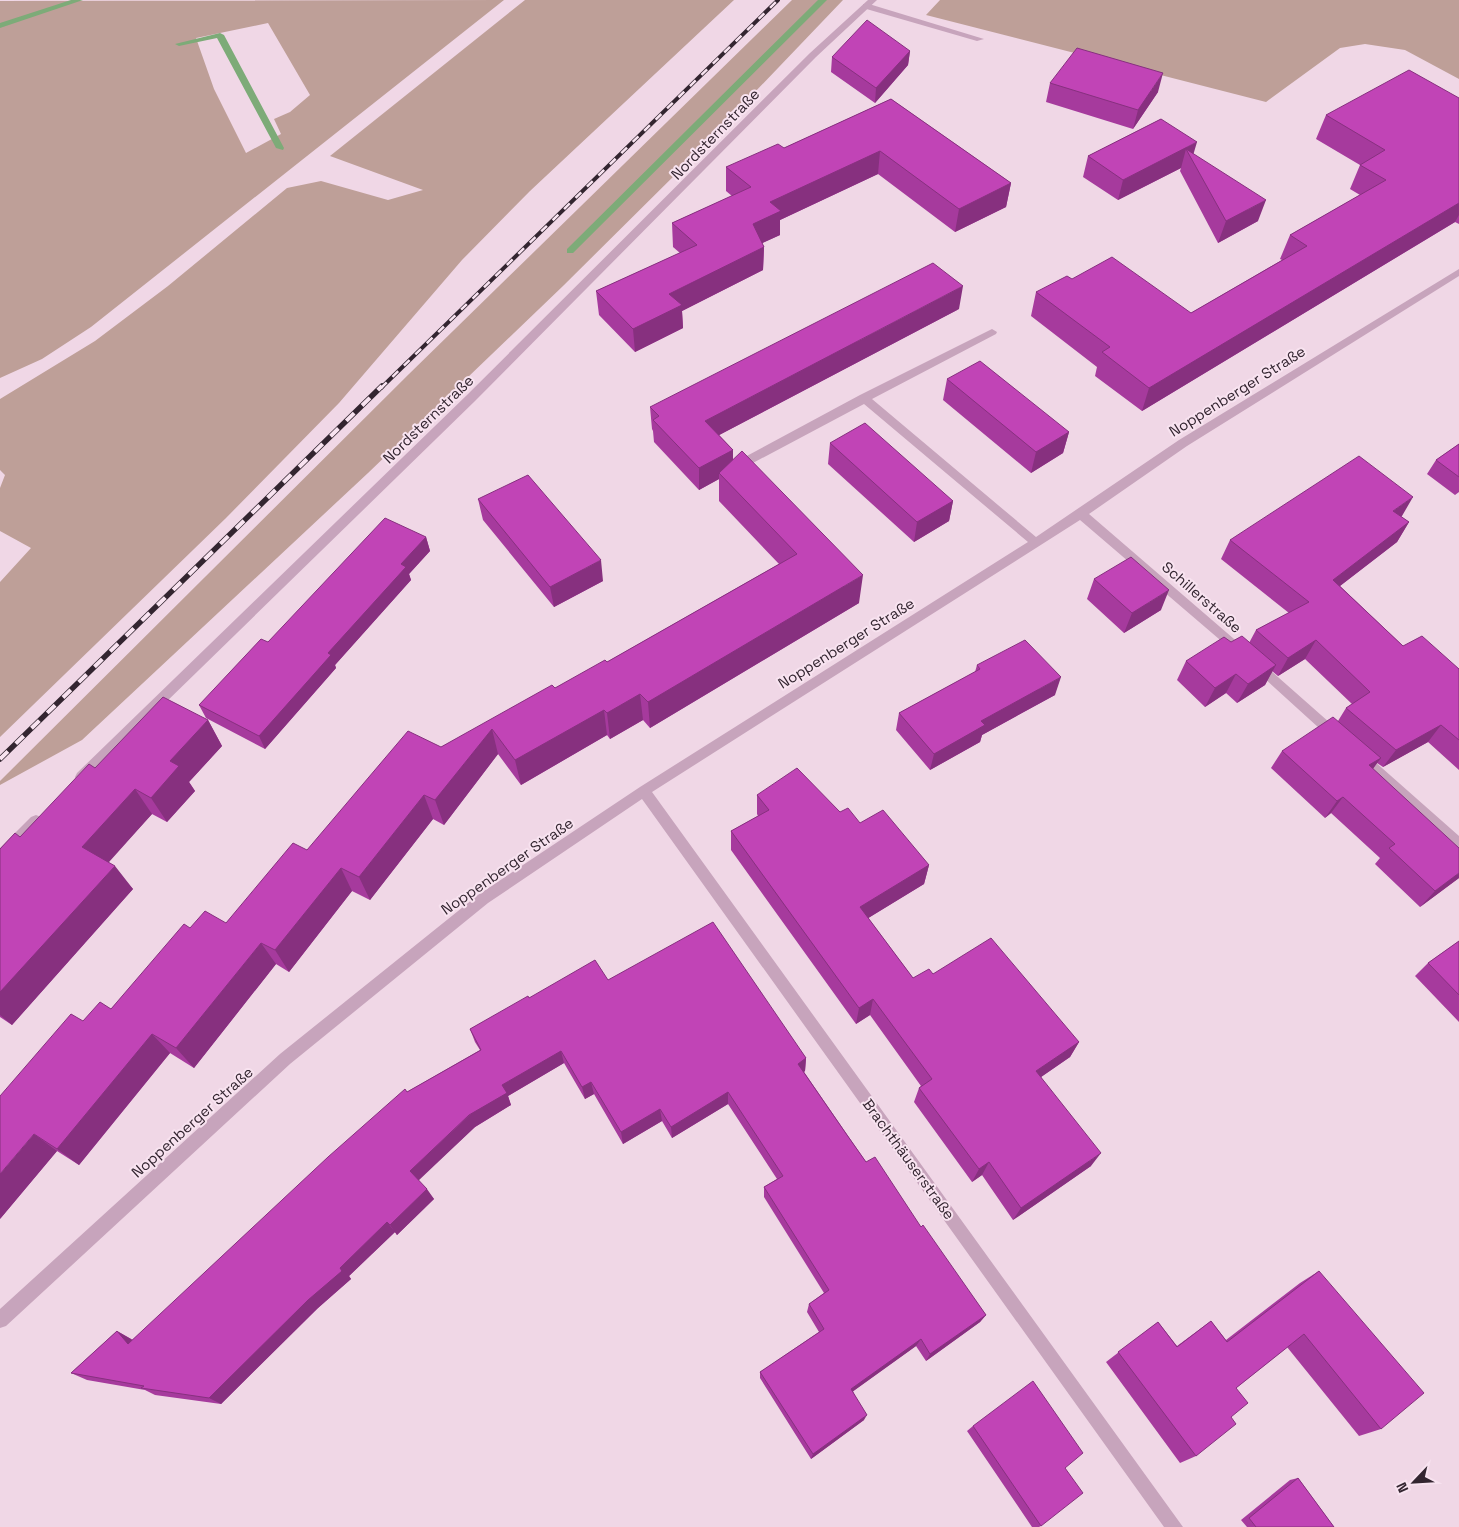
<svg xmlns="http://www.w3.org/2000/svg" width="1459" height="1527" viewBox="0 0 1459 1527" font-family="'Space Grotesk',sans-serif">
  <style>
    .green { fill: #be9f98; fill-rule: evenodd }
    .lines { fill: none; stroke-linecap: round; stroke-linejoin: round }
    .stream { fill: #7dab78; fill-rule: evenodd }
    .lane { fill: #c7a4bc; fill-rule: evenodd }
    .street { fill: #c7a4bc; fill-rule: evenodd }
    .rail-far1-casing { stroke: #332530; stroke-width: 4 }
    .rail-casing { stroke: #332530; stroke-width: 5.5 }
    .rail-far1 { stroke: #f8e3f0; stroke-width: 2.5; stroke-dasharray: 8; stroke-linecap: butt }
    .rail { stroke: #f8e3f0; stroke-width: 4; stroke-dasharray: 11; stroke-linecap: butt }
    .wall { fill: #a63a9d }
    .shaded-wall { fill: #87307f }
    .building { fill: #c144b6; stroke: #87307f }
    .labels { text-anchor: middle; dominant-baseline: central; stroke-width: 4; stroke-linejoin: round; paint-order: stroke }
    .street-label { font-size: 15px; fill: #332530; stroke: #f8e3f0 }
  </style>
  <rect width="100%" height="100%" fill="#f0d7e6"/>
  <path class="green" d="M504,0L91,327L42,359L0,378V1ZM268,23L310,95L290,112L274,119L281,134L246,153L214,89L196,38Z
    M525,0H734L530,191L462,260L339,403L226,518L0,737V582L31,548L0,531V488L5,475L0,470V399L95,341L168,286L287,188L321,181L388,200L423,190L330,156Z
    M792,0H843L687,163L563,286L368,473L82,740L0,785V781L409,374Z
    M940,0H1459V79L1405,50L1365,44L1340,48L1266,102L926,15Z"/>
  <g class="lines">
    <path class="stream" d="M71,0H83L0,28V23Z
      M818,0H827L573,253H567V249Z
      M220,33L224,35L284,148L283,150L276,148L217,38L179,46L175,44Z"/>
    <path class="lane" d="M863,4H869L984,39L977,41L863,8Z"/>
    <path class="street" d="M868,0H877L816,57L475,401L85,781H77L75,777L77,773L467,395L810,53Z
      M1459,269V276L1187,446L1089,514L1241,645L1243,648L1241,651H1233L1080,520L652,792L1183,1527H1164L642,799L488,903L290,1064L6,1326L0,1328V1309L280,1054L478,895L640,787L1028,542L864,404L751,464H743L742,461L743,458L860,395L992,329L997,332L996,334L872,399L1036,537L1179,440Z
      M1258,661L1262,663L1338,730L1340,734L1338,738H1330L1254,669L1252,666Z
      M1361,752L1365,753L1459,836V850L1454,848L1357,761L1355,757L1357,753Z
      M36,815L41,817L42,821L41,825L5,860L0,862V848L31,817Z"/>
    <defs>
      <path id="rail-far1" d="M381,388L778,0"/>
      <path id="rail" d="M0,759L382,386"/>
    </defs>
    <use href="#rail-far1" class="rail-far1-casing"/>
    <use href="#rail" class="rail-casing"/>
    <use href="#rail-far1" class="rail-far1"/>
    <use href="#rail" class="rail"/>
  </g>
  <path class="wall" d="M910,51L908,65L875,103L831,72L832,57Z
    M1050,83L1158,92L1133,129L1046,102Z
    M1459,98V224L1455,222L1142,411L1095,376L1097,367L1031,316L1036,292L1072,279L1191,313L1282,260L1280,259L1290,235L1360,195L1350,189L1360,165L1316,139L1326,115Z
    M891,99L1011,183L1006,207L955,232L878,174L780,220V235L762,243L764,247L763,270L682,311L683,328L635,352L599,315L596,291L680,253L673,247L672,223L732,196L726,191V167L784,148Z
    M1161,119L1193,154L1258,221L1218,243L1180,171L1181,168L1118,200L1083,177L1088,156Z
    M959,309L719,435L733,450V459L859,603L650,728L643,720L610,739L607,735L521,785L498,754L444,825L433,819L370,900L352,891L289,972L276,964L194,1068L170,1053L79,1165L57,1151L0,1219L83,1021L111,1009L190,928L226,923L307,850L441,747L555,688L607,662L779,564L719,501V479L699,490L654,442L653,431L652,429L650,407Z
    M947,379L1069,432L1063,453L1031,473L943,400Z
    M830,443L953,501L949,521L914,542L828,464Z
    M1459,444V492L1455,495L1427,474L1436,460Z
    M478,499L603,581L554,607L483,520Z
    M1402,516L1401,517L1409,522L1397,542L1340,586L1403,646L1459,669V770L1428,742L1383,767L1377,763L1373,769L1459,878L1420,907L1375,864L1380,858L1331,813L1325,818L1271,768L1282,751L1338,721L1346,708L1352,704L1305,659L1278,676L1272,671L1265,685L1237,703L1226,693L1205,707L1177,680L1186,661L1231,642L1249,643L1256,630L1289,613L1221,559L1230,540Z
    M426,537L430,551L409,574L411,580L335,665L336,668L265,749L206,718L199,705L268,642Z
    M1094,579L1161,610L1124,633L1087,599Z
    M977,665L1055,695L982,735L980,742L930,770L896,730L899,713L975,672Z
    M208,720L222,746L189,782L195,791L167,822L152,814L108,862L133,889L12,1025L0,1017V849L20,837L95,768Z
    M757,795L840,812L860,823L929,865L924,884L868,918L913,978L933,974L1079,1042L1070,1057L1041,1077L1091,1166L1013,1220L982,1175L972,1182L914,1102L919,1088L921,1086L870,1015L856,1024L731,850V831L758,816L757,814Z
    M1459,941V1022L1415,976L1428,963Z
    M608,980L806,1058L805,1071L804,1072L866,1162L921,1227L986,1315L980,1322L926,1361L916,1346L853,1391L864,1420L811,1459L760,1378V1372L819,1332L807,1312L809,1304L824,1293L764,1197V1187L777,1179L728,1104L672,1138L662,1121L623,1144L594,1094L585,1099L564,1063L508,1096L511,1105L475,1127L418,1180L434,1199L397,1235L395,1232L349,1276L351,1279L318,1308L221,1404L155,1395L145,1390L87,1380L71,1373L117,1331L131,1339L133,1340L407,1092L480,1050L475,1042L470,1029L529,998Z
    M1319,1271L1381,1429L1359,1436L1287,1347L1236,1388L1231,1417L1196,1456L1180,1463L1106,1362L1158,1322L1177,1346L1211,1321L1226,1340L1300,1283Z
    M973,1426L1065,1468L1041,1526L1039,1527H1032L967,1431Z
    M1298,1478L1334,1527H1247L1241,1520L1290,1480Z"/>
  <path class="shaded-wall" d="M910,51L908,65L875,103L876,88Z
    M1163,73L1158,92L1133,129L1138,110Z
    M1197,142L1192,159L1186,149L1181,168L1118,200L1123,180Z
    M880,151L878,174L780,220V235L752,248L753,224L770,202Z
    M1011,183L1006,207L955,232L959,209Z
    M1266,200L1258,221L1218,243L1226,221Z
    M1459,203V215L1455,222L1142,411L1149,388Z
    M764,247L763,270L682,311L683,328L635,352L633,329L669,294Z
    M963,286L959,309L706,442L705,421Z
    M1069,432L1063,453L1031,473L1036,452Z
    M733,450V471L719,473V479L699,490V468Z
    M1413,497L1402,516L1381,530L1393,511Z
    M953,501L949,521L914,542L917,522Z
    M1409,522L1397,542L1323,599L1333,580Z
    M426,537L430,551L409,574L411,580L335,665L336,668L265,749L259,736L401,564Z
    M601,560L603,581L554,607L550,587Z
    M863,575L859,603L650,728L648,702Z
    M1169,590L1161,610L1124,633L1132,613Z
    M1316,640L1305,659L1278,676L1288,658Z
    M1276,665L1265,685L1237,703L1248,684Z
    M1236,674L1226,693L1205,707L1215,688Z
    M1061,677L1055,695L982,735L980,742L930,770L934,754L981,721Z
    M640,694L643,720L610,739L607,713Z
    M604,710L607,735L521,785L515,760Z
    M208,720L222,746L189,782L195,791L167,822L151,798L170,761Z
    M1441,725L1428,742L1383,767L1396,750Z
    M492,729L498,754L444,825L435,800Z
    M1381,758L1368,775L1369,765Z
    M135,789L152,814L101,871L82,847Z
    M424,795L433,819L370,900L359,877Z
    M1343,797L1331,813L1325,818L1337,801Z
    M929,865L924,884L857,925L860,907Z
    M115,866L133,889L12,1025L0,1015V992Z
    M341,868L352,891L289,972L275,950Z
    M1459,873V878L1420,907L1435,891Z
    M261,943L276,964L194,1068L176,1048Z
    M873,999L870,1015L856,1024L859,1008Z
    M152,1034L170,1053L79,1165L57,1149Z
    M1079,1042L1070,1057L1028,1086L1036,1071Z
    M561,1051L564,1063L508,1096L511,1105L475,1127L417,1182L410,1171L502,1085Z
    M806,1058L805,1071L797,1076L798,1064Z
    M591,1082L594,1094L585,1099L582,1087Z
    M728,1092V1104L672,1138L671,1127Z
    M660,1109L662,1121L623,1144L621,1132Z
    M34,1134L57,1151L0,1219V1174Z
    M1101,1153L1091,1166L1013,1220L1021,1208Z
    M989,1162L982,1175L972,1182L979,1169Z
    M427,1189L434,1199L397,1235L390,1225Z
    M387,1222L395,1232L349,1276L351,1279L318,1308L221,1404L209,1398L340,1268Z
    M986,1315L980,1322L926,1361L930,1354Z
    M117,1331L131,1339L142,1352L128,1344Z
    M921,1339L916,1346L848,1395L851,1389Z
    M867,1415L864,1420L811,1459L813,1454Z"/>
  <path class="building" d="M867,20L910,51L876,88L832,57Z
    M1077,48L1163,73L1138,110L1050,83Z
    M1409,70L1459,98V203L1149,388L1102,352L1110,347L1036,292L1067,276L1072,279L1112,257L1191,313L1307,246L1290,235L1386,180L1360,165L1385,150L1326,115Z
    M891,99L1011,183L959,209L880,151L770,202L781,211L753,224L764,247L669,294L682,305L633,329L596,291L697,245L672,223L751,187L726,167L778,144L784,148Z
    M1161,119L1197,142L1123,180L1088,156Z
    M1186,149L1266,200L1226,221Z
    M933,263L963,286L705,421L733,450L699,468L653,420L659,416L650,407Z
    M980,361L1069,432L1036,452L947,379Z
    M865,423L953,501L917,522L830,443Z
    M1459,444V477L1436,460Z
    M742,451L863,575L648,702L640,694L607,713L604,710L515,760L492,729L435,800L424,795L359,877L341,868L275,950L261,943L176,1048L152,1034L57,1149L34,1134L0,1174V1096L71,1014L83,1021L100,1002L111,1009L184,924L190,928L205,911L226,923L293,843L307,850L408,731L441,747L552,685L555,688L605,660L607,662L797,554L719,473Z
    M1359,456L1413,497L1393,511L1409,522L1333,580L1403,646L1422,636L1459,669V740L1441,725L1396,750L1346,708L1370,692L1316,640L1288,658L1256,630L1309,602L1230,540Z
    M528,475L601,560L550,587L478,499Z
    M385,518L426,537L401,564L406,567L328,653L331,655L259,736L199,705L261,639L268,642Z
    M1131,557L1169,590L1132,613L1094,579Z
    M1242,636L1276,665L1248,684L1236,674L1215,688L1186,661L1224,637L1231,642Z
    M1025,640L1061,677L981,721L985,725L934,754L899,713L980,669L977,665Z
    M163,697L208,720L170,761L179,766L151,798L135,789L82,847L115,866L0,992V849L15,833L20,837L89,764L95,768Z
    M1333,717L1381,758L1369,765L1459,848V873L1435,891L1389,848L1395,844L1343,797L1337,801L1282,751Z
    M797,768L840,812L848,808L860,823L883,810L929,865L860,907L913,978L929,969L933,974L991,938L1079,1042L1036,1071L1101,1153L1021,1208L989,1162L979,1169L919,1088L932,1079L873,999L859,1008L731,831L769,810L757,795Z
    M713,922L806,1058L798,1064L847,1135L866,1162L875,1157L921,1227L923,1225L986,1315L930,1354L921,1339L851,1389L867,1415L813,1454L760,1372L824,1329L809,1304L829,1290L764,1187L783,1176L728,1092L671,1127L660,1109L621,1132L591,1082L582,1087L561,1051L502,1085L507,1093L469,1115L410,1171L427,1189L390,1225L387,1222L340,1268L342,1271L308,1300L209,1398L141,1388L144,1386L71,1373L117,1331L128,1344L328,1157L405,1089L407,1092L481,1050L470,1029L528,996L529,998L595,960L608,980Z
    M1459,941V995L1428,963Z
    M1319,1271L1424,1393L1381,1429L1304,1334L1236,1388L1248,1403L1231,1417L1236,1424L1196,1456L1118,1352L1158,1322L1177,1347L1211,1321L1227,1342Z
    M1033,1381L1083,1453L1065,1468L1083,1493L1041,1526L973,1426Z
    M1298,1478L1334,1527H1256L1249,1518Z"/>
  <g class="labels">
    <g class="street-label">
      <text transform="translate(715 134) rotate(-46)">Nordsternstraße</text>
      <text transform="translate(1237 391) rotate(-32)">Noppenberger Straße</text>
      <text transform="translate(428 419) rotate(-44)">Nordsternstraße</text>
      <text transform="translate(1202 597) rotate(41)">Schillerstraße</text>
      <text transform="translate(846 643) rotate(-32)">Noppenberger Straße</text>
      <text transform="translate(507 866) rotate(-35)">Noppenberger Straße</text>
      <text transform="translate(192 1122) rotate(-42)">Noppenberger Straße</text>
      <text transform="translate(909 1159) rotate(54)">Brachthäuserstraße</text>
    </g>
  </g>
  <g transform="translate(1414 1482) rotate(245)" stroke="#f8e3f0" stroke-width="4" paint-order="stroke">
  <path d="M0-4L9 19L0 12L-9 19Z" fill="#332530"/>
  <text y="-8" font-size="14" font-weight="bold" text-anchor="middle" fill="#332530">N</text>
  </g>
</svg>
